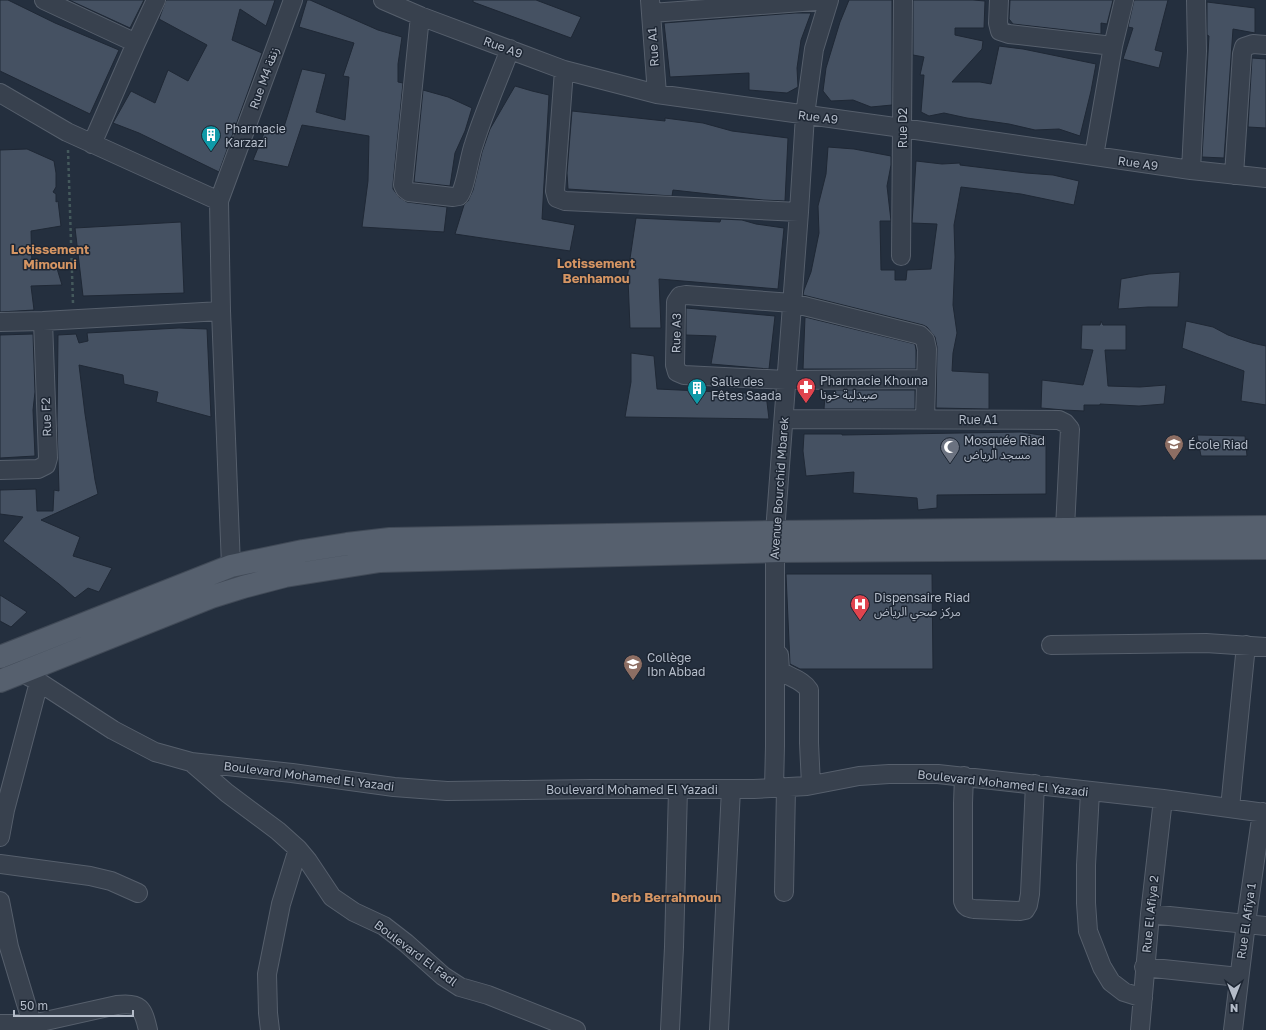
<svg xmlns="http://www.w3.org/2000/svg" width="1266" height="1030" viewBox="0 0 1266 1030" font-family="'Golos Text','Noto Sans Arabic',sans-serif">
  <style>
    .building { fill: #455162; stroke: #1f2835 }
    .lines { fill: none; stroke-linecap: round; stroke-linejoin: round }
    .minor-casing { stroke: #565f6c; stroke-width: 20 }
    .major-casing { stroke: #414a57; stroke-width: 24 }
    .path { stroke: #44595c; stroke-width: 2.5; stroke-dasharray: 3 3; stroke-linecap: butt }
    .minor { stroke: #38414e; stroke-width: 18 }
    .major { stroke: #56606e; stroke-width: 22 }
    .labels { text-anchor: middle; dominant-baseline: central; stroke-width: 3; stroke-linejoin: round; paint-order: stroke }
    .street-label { font-size: 12px; fill: #b4bcc9; stroke: #1d2633 }
    .poi-label { font-size: 12px; fill: #b4bcc9; stroke: #1d2633; text-anchor: start }
    .neighbourhood-label { font-size: 13px; font-weight: bold; fill: #d59563; stroke: #1d2633 }
  </style>
  <rect width="100%" height="100%" fill="#242f3e"/>
  <path class="building" d="M0,0H8L55,23L119,50L90,114L0,71Z
    M69,0H144L130,28Z
    M166,0H275L266,26L240,9L232,40L262,53L219,172L139,133L113,123L131,91L155,103L168,70L188,81L207,45L159,19Z
    M307,0H310L378,30L402,37L398,64V82L403,83L393,184V189L399,197L407,202L447,207L444,232L362,227L368,181L369,136L302,125L288,167L253,160L267,126L283,130L302,69L326,74L316,112L345,120L349,77L343,76L354,43L299,27Z
    M473,0H536L581,17L571,38L473,2Z
    M849,0H892V105L871,107L853,100L831,101L823,91L826,68L840,22Z
    M913,0H973L985,1L984,28H955V35L983,41L982,49L952,82H980L991,84L999,46L1023,49L1096,64L1091,91L1080,136L1059,129L1035,130L1009,124L967,118L944,113L929,116L921,112L924,75H920L924,57L913,55Z
    M1010,0H1113L1107,24L1101,23V34L1013,24L1009,19Z
    M1134,0H1168L1155,50L1163,52L1159,68L1123,59L1133,28L1128,27Z
    M1207,2L1255,8V33L1233,29L1224,158L1202,157L1209,36L1207,35Z
    M795,13H811L801,40L797,68L798,87L787,93L749,90V73L670,77L664,23Z
    M1252,58L1266,59V128L1248,127Z
    M515,86L532,91L549,95L542,219L575,225L570,251L455,234L464,205L468,201L473,190L482,152L490,129Z
    M423,90L448,97L472,108L465,131L455,153L450,186L414,182Z
    M572,111L665,121V118L703,123L732,131L788,138L785,201L763,200L673,190L672,196L568,189L567,173Z
    M828,147L854,149L891,156V165L887,186L891,221H880L881,270H895V280H906L907,270L931,269L937,224L912,223L916,161L942,164L960,163V165L1026,173L1053,175L1079,181L1074,205L1021,194L961,187L954,225L955,257L953,305L957,333L953,353L952,371L989,373V409L936,408L937,347L935,337L927,327L923,325L803,295L804,290L811,272L819,233L818,206L826,174Z
    M27,149L54,161L56,173V187L53,192L56,194V202L58,201L61,226L31,231L32,268L56,265L62,285L31,286L34,310L0,312V150Z
    M636,218L720,222L721,219L742,220L756,224L784,228L778,289L659,279L661,328H630L628,278L627,279Z
    M181,222L184,293L83,296L75,228Z
    M1180,272L1178,307H1148L1118,309L1121,279L1149,274Z
    M686,308L775,316L769,369L711,364L716,336L686,335Z
    M805,317L915,344L916,350V369H803Z
    M1101,321L1103,325H1126V350H1105L1108,386L1140,387L1166,385L1164,404L1139,406L1100,404V405H1084V411L1064,410L1041,408L1042,380L1083,385L1093,350L1081,349L1082,325H1100Z
    M1186,321L1213,327L1228,335L1252,343L1266,346V405L1241,401L1244,371L1182,348Z
    M179,328L207,329L211,417L156,402L158,392L124,384L123,375L79,365L85,414L95,480L98,494L41,520L80,537L73,556L112,568L99,592L88,588L75,598L59,584L3,541L23,517L0,514V490L36,489L37,511H53L54,490L59,491L57,425L58,335L76,334L79,343L88,341L87,333Z
    M33,334L35,392L33,410L35,456L0,458V335Z
    M631,353L654,356L657,389L766,394L769,419L625,417L631,382Z
    M835,390H915V409H824L825,396H835Z
    M1022,432L1046,436V494L937,495V508L918,510L917,498L853,493L854,472L806,476L803,451L804,434H842V435Z
    M1197,435L1245,436L1247,456H1201Z
    M786,574H932L933,669H800L790,664Z
    M0,595L27,612L11,627L0,621Z"/>
  <g class="lines">
    <defs>
      <path id="minor" d="M44,0L136,43
        M383,0L420,16L564,70L657,94L902,128L1191,170L1266,178
        M650,0L657,94
        M999,0L998,23L1000,31L1009,34L1113,46
        M651,13L829,0
        M420,16L403,185L405,189L409,192L453,197L459,196C466,187 469,157 474,144C484,112 498,81 510,49
        M564,70L555,191L557,198L565,201L799,212
        M0,93L67,132L219,201
        M92,144L136,43L156,0
        M1094,156L1113,46L1124,0
        M1191,170L1197,51L1196,0
        M1234,175L1242,54L1244,47L1253,44L1266,45
        M901,256L903,0
        M221,311L231,566
        M0,322L43,321L221,311L219,201L293,0
        M784,419L1059,420L1065,423L1070,429L1065,528
        M925,419L927,349L925,340L920,335L792,303L686,295L680,296L676,302L675,365L677,372L684,375L786,380L926,379
        M0,470L38,469L46,465L48,458L43,321
        M1051,645L1206,643L1266,647
        M779,655L780,670C789,678 802,679 809,690V743L811,785
        M14,667L21,672L39,682L113,730L155,752L191,762L292,773L394,787L447,791L591,789H754L807,786L859,776L889,774H938L1163,799L1266,813
        M191,762L227,793L278,831L298,849L308,861L332,897L354,912L384,926L406,943L443,976L460,987L488,995L576,1030
        M964,776L963,803V901C965,907 968,908 974,909L1020,911L1025,910L1028,905L1030,894L1035,784
        M774,788L775,746V532L799,212L805,115L814,49L829,0
        M1090,792L1086,865V903L1088,931L1102,967L1111,982L1124,992L1143,998
        M1230,808L1246,645
        M0,837L5,810L39,682
        M0,864L90,876L111,881L138,893
        M784,892L786,788
        M0,901L9,947L34,1030
        M1150,914L1266,926
        M1144,967L1239,977
        M0,1024H32L117,1005C140,1002 143,1008 148,1030
        M270,1030L268,1013L267,974L281,904L298,849
        M670,1030L674,947L678,789
        M719,1030L731,789
        M1140,1030L1150,914L1163,799
        M1233,1030L1246,923L1262,812"/>
      <path id="major" d="M0,657L231,566L303,551L347,544L390,539L775,532L1266,527
        M0,681L211,597L243,587L285,576L380,561L780,551L1266,548"/>
    </defs>
    <use href="#minor" class="minor-casing"/>
    <use href="#major" class="major-casing"/>
    <path class="path" d="M68,150L73,303"/>
    <use href="#minor" class="minor"/>
    <use href="#major" class="major"/>
  </g>
  <defs>
    <symbol id="building-pin" viewBox="-11 -11 22 30"><path d="M0 17L-7.5 6A9.5 9.5 0 1 1 7.5 6Z" fill="#0f9aa8" stroke="#1d2633"/><path d="M-4-6H4V6H1V3H-1V6H-4ZM-2.5-4.3h1.7v1.8h-1.7ZM.8-4.3h1.7v1.8H.8ZM-2.5-1h1.7V.8h-1.7ZM.8-1h1.7V.8H.8Z" fill="#fff"/></symbol>
    <symbol id="pharmacy-pin" viewBox="-11 -11 22 30"><path d="M0 17L-7.5 6A9.5 9.5 0 1 1 7.5 6Z" fill="#e0444e" stroke="#1d2633"/><path d="M-2-6h4v4h4v4h-4v4h-4v-4h-4v-4h4Z" fill="#fff"/></symbol>
    <symbol id="school-pin" viewBox="-11 -11 22 30"><path d="M0 17L-7.5 6A9.5 9.5 0 1 1 7.5 6Z" fill="#8d6e63" stroke="#1d2633"/><path d="M0-5L7-2L0 1L-7-2ZM-4 1L0 2.5L4 1V4Q0 6-4 4Z" fill="#fff"/></symbol>
    <symbol id="mosque-pin" viewBox="-11 -11 22 30"><path d="M0 17L-7.5 6A9.5 9.5 0 1 1 7.5 6Z" fill="#6b7280" stroke="#1d2633"/><path d="M3.5-4.9A6 6 0 1 0 3.5 4.9A5 5 0 1 1 3.5-4.9Z" fill="#fff"/></symbol>
    <symbol id="hospital-pin" viewBox="-11 -11 22 30"><path d="M0 17L-7.5 6A9.5 9.5 0 1 1 7.5 6Z" fill="#e0444e" stroke="#1d2633"/><path d="M-5-5h3v3.5h4V-5h3V5h-3V1.5h-4V5h-3Z" fill="#fff"/></symbol>
  </defs>
  <g fill-rule="evenodd">
    <use href="#building-pin" x="200" y="124" width="22" height="30"/>
    <use href="#pharmacy-pin" x="795" y="376" width="22" height="30"/>
    <use href="#building-pin" x="686" y="377" width="22" height="30"/>
    <use href="#school-pin" x="1163" y="433" width="22" height="30"/>
    <use href="#mosque-pin" x="939" y="436" width="22" height="30"/>
    <use href="#hospital-pin" x="849" y="593" width="22" height="30"/>
    <use href="#school-pin" x="622" y="653" width="22" height="30"/>
  </g>
  <g class="labels">
    <g class="street-label">
      <text transform="translate(503 47) rotate(20)">Rue A9</text>
      <text transform="translate(653 47) rotate(-94)">Rue A1</text>
      <text transform="translate(264 78) rotate(-70)">Rue M4 زنقة</text>
      <text transform="translate(818 117) rotate(7)">Rue A9</text>
      <text transform="translate(902 128) rotate(-90)">Rue D2</text>
      <text transform="translate(1138 163) rotate(8)">Rue A9</text>
      <text transform="translate(676 333) rotate(-89)">Rue A3</text>
      <text transform="translate(46 417) rotate(-92)">Rue F2</text>
      <text x="978" y="419">Rue A1</text>
      <text transform="translate(779 488) rotate(-86)">Avenue Bourchid Mbarek</text>
      <text transform="translate(309 776) rotate(7)">Boulevard Mohamed El Yazadi</text>
      <text transform="translate(1003 783) rotate(6)">Boulevard Mohamed El Yazadi</text>
      <text x="632" y="789">Boulevard Mohamed El Yazadi</text>
      <text transform="translate(1150 914) rotate(-84)">Rue El Afiya 2</text>
      <text transform="translate(1246 921) rotate(-82)">Rue El Afiya 1</text>
      <text transform="translate(416 953) rotate(37)">Boulevard El Fadl</text>
    </g>
    <g class="poi-label">
      <text x="225" y="128">Pharmacie<tspan x="225" dy="14">Karzazi</tspan></text>
      <text x="820" y="380">Pharmacie Khouna<tspan x="820" dy="14">صيدلية خونا</tspan></text>
      <text x="711" y="381">Salle des<tspan x="711" dy="14">Fêtes Saada</tspan></text>
      <text x="964" y="440">Mosquée Riad<tspan x="964" dy="14">مسجد الرياض</tspan></text>
      <text x="1188" y="444">École Riad</text>
      <text x="874" y="597">Dispensaire Riad<tspan x="874" dy="14">مركز صحي الرياض</tspan></text>
      <text x="647" y="657">Collège<tspan x="647" dy="14">Ibn Abbad</tspan></text>
    </g>
    <g class="neighbourhood-label">
      <text x="50" y="249">Lotissement<tspan x="50" dy="15">Mimouni</tspan></text>
      <text x="596" y="263">Lotissement<tspan x="596" dy="15">Benhamou</tspan></text>
      <text x="666" y="897">Derb Berrahmoun</text>
    </g>
  </g>
  <g transform="translate(1234 998) rotate(180)" stroke="#1d2633" stroke-width="3" paint-order="stroke">
  <path d="M0-3L7 15L0 10L-7 15Z" fill="#b4bcc9"/>
  <text y="-6" font-size="11" font-weight="bold" text-anchor="middle" fill="#b4bcc9">N</text>
  </g>
  <path d="M14 1010v6h119v-6" fill="none" stroke="#b4bcc9" stroke-width="2"/>
  <text x="20" y="1010" font-size="12" fill="#b4bcc9" stroke="#1d2633" stroke-width="3" paint-order="stroke">50 m</text>
</svg>
